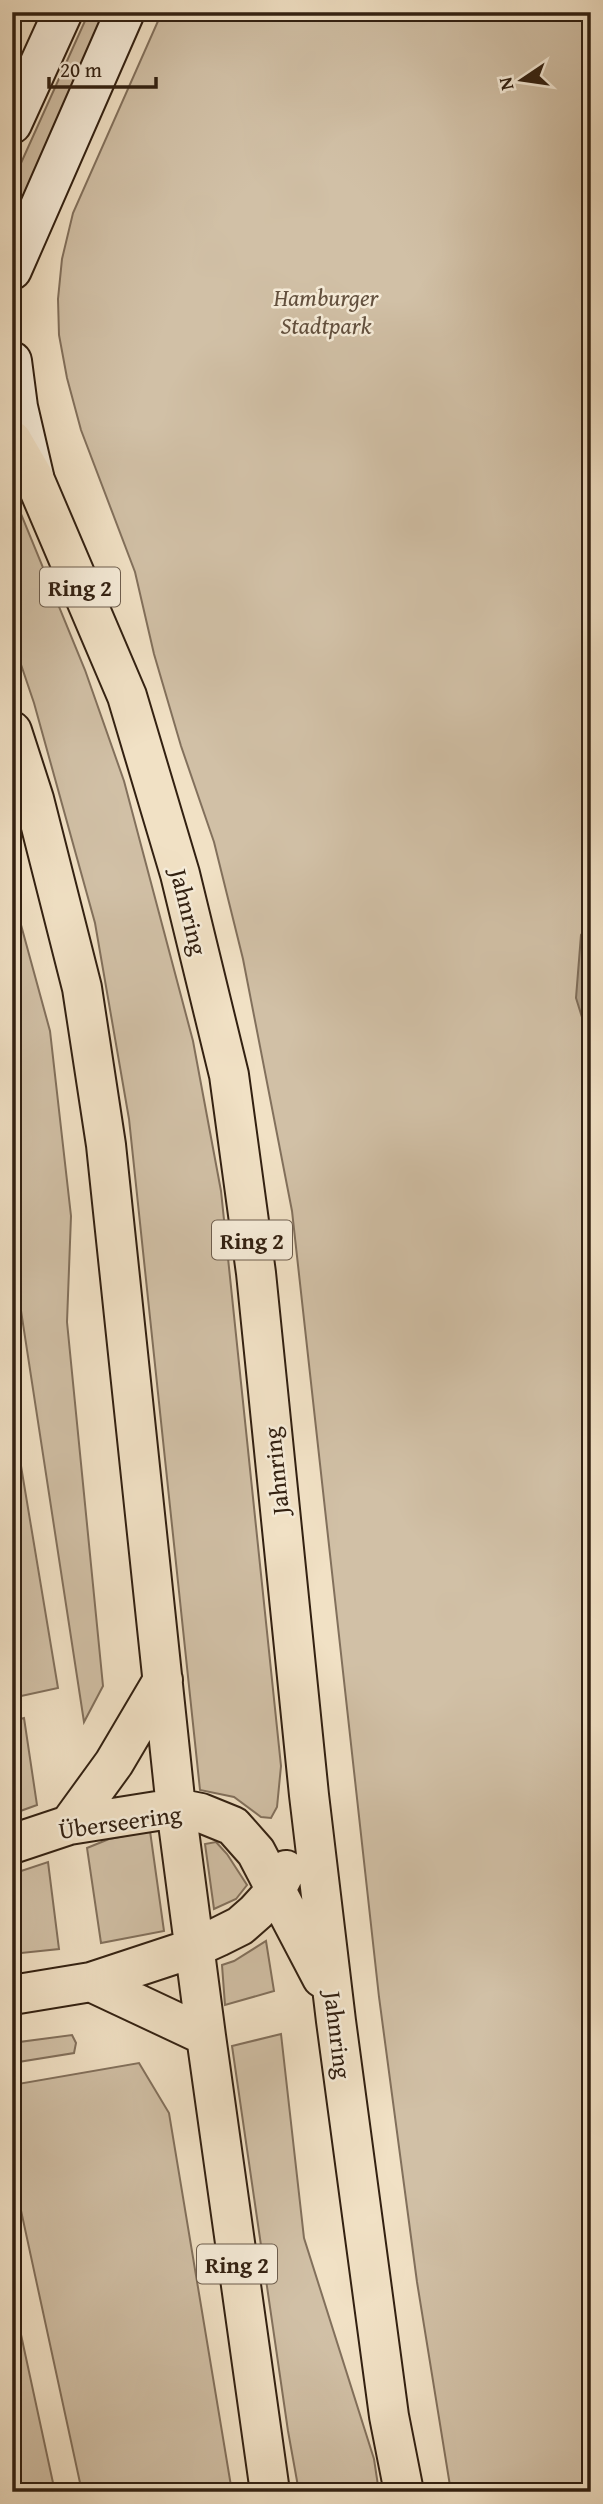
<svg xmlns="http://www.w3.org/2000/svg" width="603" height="2504" viewBox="0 0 603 2504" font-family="'Gentium Book Plus',serif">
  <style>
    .green { fill: #d1c0a6; stroke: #82705c; stroke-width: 2 }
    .water { fill: #b09f88; stroke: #7e6c58; stroke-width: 2 }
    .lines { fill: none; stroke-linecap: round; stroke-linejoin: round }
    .shore { stroke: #71604c; stroke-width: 2 }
    .secondary-casing { stroke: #322011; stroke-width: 42 }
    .primary-casing { stroke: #322011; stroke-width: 42 }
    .secondary { stroke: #f6ecd9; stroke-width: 38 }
    .primary { stroke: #f1e1c5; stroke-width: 38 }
    .labels { text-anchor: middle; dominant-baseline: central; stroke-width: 5; stroke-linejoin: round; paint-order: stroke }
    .shield { fill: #f6ecd9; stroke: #6d5d4d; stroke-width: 2 }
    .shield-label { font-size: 23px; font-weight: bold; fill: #322011 }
    .park-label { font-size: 24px; font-style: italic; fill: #62503e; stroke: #f6ecd9 }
    .street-label { font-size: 24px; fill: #322011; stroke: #f6ecd9 }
  </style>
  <rect width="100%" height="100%" fill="#f1e1c5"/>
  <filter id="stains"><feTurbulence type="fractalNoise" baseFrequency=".00286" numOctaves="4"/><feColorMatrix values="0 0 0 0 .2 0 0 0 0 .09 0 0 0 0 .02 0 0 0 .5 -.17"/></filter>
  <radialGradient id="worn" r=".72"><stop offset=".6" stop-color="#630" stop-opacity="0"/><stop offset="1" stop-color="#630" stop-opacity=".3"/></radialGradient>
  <path class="green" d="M89,12H108L14,220L12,218V183Z
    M162,12H591V2492H451L417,2282L379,1997L292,1211L243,959L214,842L181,746L154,654L135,572L81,430L67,378L59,335L58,299L62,259L73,213Z
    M12,492L85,670L124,781L193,1041L221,1191L281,1766L277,1807L271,1818L261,1817L234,1797L200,1790L129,1119L95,923L34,703L12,638Z
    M12,892L50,1031L71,1216L67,1322L103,1686L84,1722L12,1252Z
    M12,1412L58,1688L12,1698Z
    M24,1718L37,1805L12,1814V1721Z
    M150,1831L164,1931L101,1943L87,1848L109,1839Z
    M216,1842L227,1854L247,1885L236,1899L214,1909L205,1844Z
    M48,1862L59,1949L12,1954V1874Z
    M266,1941L274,1991L225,2005L222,1965L234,1961Z
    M281,2034L304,2238L374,2459L379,2492H299L288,2431L232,2046Z
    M72,2035L76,2043L74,2053L12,2063V2043Z
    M139,2063L169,2113L232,2492H82L12,2169V2085Z
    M12,2293L55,2492H12Z"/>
  <path class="water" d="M591,923V1046L576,998L581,935Z"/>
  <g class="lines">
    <path class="shore" d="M591,934L588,939L583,997L591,1023"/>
    <defs>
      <path id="secondary" d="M12,124L63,12
        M12,270L125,12
        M12,361L18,407L34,476"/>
      <path id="primary" d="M12,440L34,478L127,696L180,874L229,1075L256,1273L309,1795L336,2021L389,2416L404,2492
        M12,731L34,799L82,988L106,1145L176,1808L206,2036L270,2492
        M69,1825L114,1763L163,1680
        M12,1844L69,1825L176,1808L201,1813L233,1826L256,1852L322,1978
        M91,1982L206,2036
        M12,1995L91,1982L194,1948L218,1937L240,1926L256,1912L276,1890L286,1870"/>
    </defs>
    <use href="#secondary" class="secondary-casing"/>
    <use href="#primary" class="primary-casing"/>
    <use href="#secondary" class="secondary"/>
    <use href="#primary" class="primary"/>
  </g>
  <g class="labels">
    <g class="shield">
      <rect x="40" y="567.5" width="80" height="39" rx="5"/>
      <rect x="212" y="1220.5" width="80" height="39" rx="5"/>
      <rect x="197" y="2244.5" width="80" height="39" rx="5"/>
    </g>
    <g class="shield-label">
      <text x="80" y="587">Ring 2</text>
      <text x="252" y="1240">Ring 2</text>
      <text x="237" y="2264">Ring 2</text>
    </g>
    <g class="park-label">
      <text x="326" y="297">Hamburger<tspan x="326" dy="28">Stadtpark</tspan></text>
    </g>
    <g class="street-label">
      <text transform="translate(189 912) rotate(76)">Jahnring</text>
      <text transform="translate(276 1471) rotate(-96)">Jahnring</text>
      <text transform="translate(120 1822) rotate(-8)">Überseering</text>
      <text transform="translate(338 2035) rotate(83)">Jahnring</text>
    </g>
  </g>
  <rect width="603" height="2504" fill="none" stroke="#f1e1c5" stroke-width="42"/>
  <rect x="14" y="14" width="575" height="2476" fill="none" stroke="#322011" stroke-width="3.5"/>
  <rect x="21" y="21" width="561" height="2462" fill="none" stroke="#322011" stroke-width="2"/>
  <g transform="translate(522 80) rotate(257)" stroke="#f6ecd9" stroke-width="5" paint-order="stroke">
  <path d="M0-5L12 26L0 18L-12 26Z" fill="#322011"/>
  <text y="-10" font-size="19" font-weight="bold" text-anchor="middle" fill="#322011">N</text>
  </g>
  <path d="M49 77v10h107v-10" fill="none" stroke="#322011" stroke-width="3.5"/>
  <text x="60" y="77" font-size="21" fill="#322011" stroke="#f6ecd9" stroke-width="5" paint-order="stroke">20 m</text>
  <rect width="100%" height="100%" filter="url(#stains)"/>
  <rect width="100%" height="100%" fill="url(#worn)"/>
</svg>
